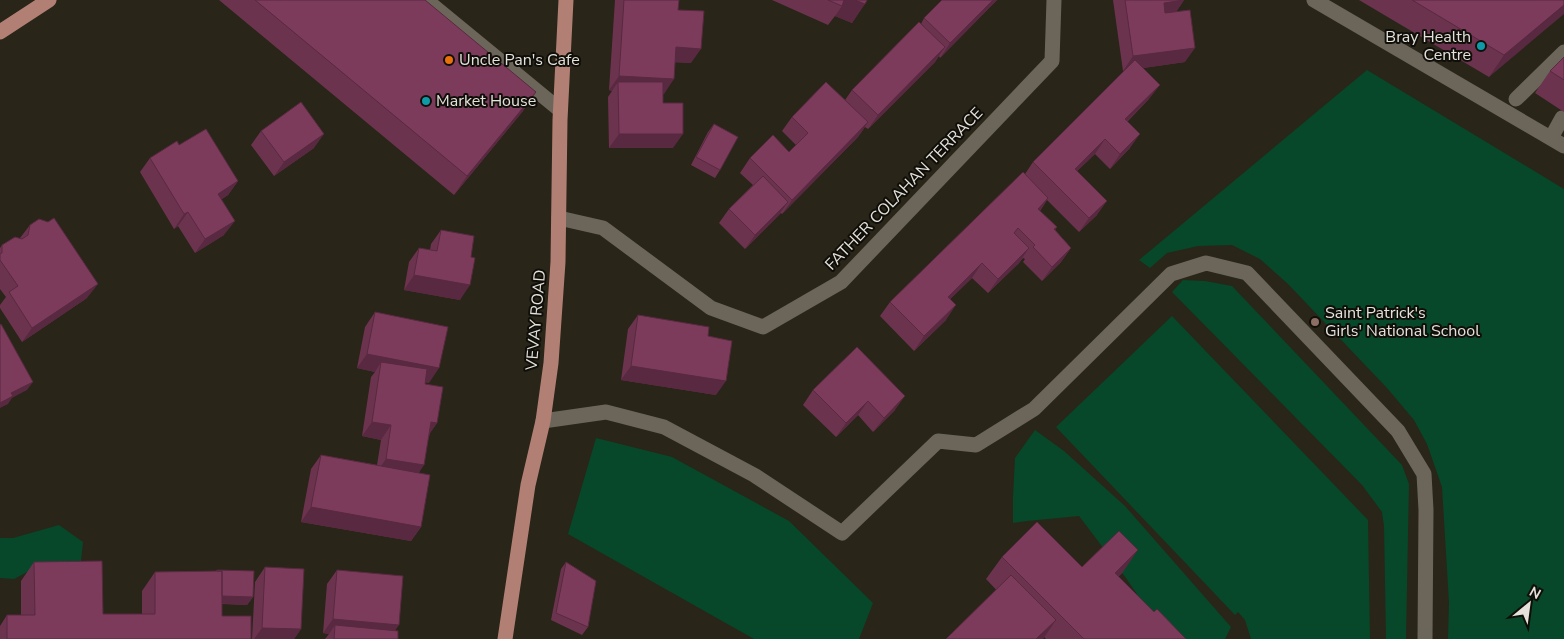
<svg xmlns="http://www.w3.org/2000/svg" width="1564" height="639" viewBox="0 0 1564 639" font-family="'Nunito Sans',sans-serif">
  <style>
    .green { fill: #064829 }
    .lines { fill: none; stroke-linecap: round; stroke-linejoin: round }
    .minor { stroke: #6b6659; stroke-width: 15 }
    .major { stroke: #b27f74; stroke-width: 15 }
    .wall { fill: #6c334f }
    .shaded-wall { fill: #582940 }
    .building { fill: #7d3b5c; stroke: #582940 }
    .culture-dot { fill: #0f9aa8; stroke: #100e09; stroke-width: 2 }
    .food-dot { fill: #e8710a; stroke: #100e09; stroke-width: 2 }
    .education-dot { fill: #8d6e63; stroke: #100e09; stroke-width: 2 }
    .labels { text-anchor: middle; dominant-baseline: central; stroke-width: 4; stroke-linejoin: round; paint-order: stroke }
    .poi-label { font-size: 16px; fill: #e5e2db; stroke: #100e09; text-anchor: start }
    .street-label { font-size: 16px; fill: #e5e2db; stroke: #100e09 }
  </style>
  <rect width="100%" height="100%" fill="#292519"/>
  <path class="green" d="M1367,70L1564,189V639H1448L1449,603L1442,487L1427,444L1414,420L1387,388L1288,284L1260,259L1232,245L1198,246L1167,253L1150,268L1139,260Z
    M1183,280L1205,281L1232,286L1402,465L1409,484L1406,639H1386L1384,526L1382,512L1362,485L1172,292Z
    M1172,316L1368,520L1370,639H1251L1245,620L1238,612L1235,615L1056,427Z
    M1035,430L1064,451L1125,506L1231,627L1225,639H1161L1145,606L1126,578L1079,516L1027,521L1013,523V497L1015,458Z
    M596,438L672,457L789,521L873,603L859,639H754L568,534Z
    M59,525L83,542L81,561L53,564L31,570L14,579L0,578V538H13Z"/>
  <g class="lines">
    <path class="minor" d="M426,0L560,110
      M1314,0L1564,146
      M1516,99L1564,52
      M1551,138L1562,118
      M559,218L603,228L711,308L763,327L841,282L1052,61L1054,0
      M543,421L606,412L664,427L754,475L842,533L938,441L976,445L1034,409L1171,274L1206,263L1247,273L1398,431L1424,474L1426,510L1425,639"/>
    <path class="major" d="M0,32L49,0
      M505,639L528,485L543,421L551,363L558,262L560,120L566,0"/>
  </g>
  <path class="wall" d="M219,0H425L523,111L454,195Z
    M615,0H679L678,10L691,63L675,62L664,94H663V103L673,148H609L608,97L612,91L609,90Z
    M772,0H867L852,23L835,16L828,25Z
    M942,0H997L940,58L939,56L935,62L868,129L865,127L858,137L782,214L781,213L745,249L719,223L729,209L753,185L740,173L750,158L789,152L796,145L782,131L792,117L845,100L852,90L921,24L924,18Z
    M1113,0H1184L1176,12L1185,62L1143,68L1149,99L1128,121L1130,148L1110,169L1095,154L1077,171L1097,215L1079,232L1047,200L1040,211L1057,227L1055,230L1071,248L1061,262L1042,281L1023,262L1025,259L1023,258L1019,263L988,293L972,278L950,299L946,320L914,351L880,316L890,302L1025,174L1033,162L1125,70L1123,71Z
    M1359,0H1564L1489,77Z
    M1564,57V112L1535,93L1550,71Z
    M714,124L720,170L715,178L691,165L708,132Z
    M261,131L314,148L274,176L251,145Z
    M179,145L238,181L228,195L222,199L224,235L195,253L178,226L174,229L140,172L150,158Z
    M30,225L87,298L22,342L0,308V305L6,297L0,289V248L2,245L20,238Z
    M441,230L471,257L460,300L404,290L409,262L419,248L430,250L431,244Z
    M375,312L429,383L426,382L425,384L437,423L430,433L419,473L421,527L411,541L301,522L311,469L321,455L377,465L381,440L362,436L371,377L375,372L357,368L365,327Z
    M638,315L708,336L716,395L621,380L628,329Z
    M857,347L895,410L873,432L858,415L836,437L803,405L813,390Z
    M1002,557L1123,572L1118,577L1154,612L1186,639H1046L1044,637L1043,639L986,579Z
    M34,562L103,614H142V591L155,572L216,571L217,570L253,597L247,605L222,604V616L251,639H0V626L7,615H21V581Z
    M566,562L588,627L582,635L551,620L561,569Z
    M265,567L301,629L294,639H252L255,582Z
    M337,570L395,630L398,639H325L329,634L323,633L327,584Z"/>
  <path class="shaded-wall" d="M843,0H855L865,4L852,23L835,16L842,6Z
    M993,0H997L940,58L950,43Z
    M1184,0L1174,15L1154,17L1164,3Z
    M1564,5V14L1489,77L1504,55Z
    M676,47L701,49L691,63L666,62Z
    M945,47L935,62L868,129L878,115Z
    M1195,48L1185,62L1123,71L1133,56Z
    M619,76L674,79L664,94L618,91V82L612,91L609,90Z
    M1160,85L1149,99L1115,133L1125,119Z
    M536,92L523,111L454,195L467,176Z
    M868,122L858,137L782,214L792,200Z
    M324,134L314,148L274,176L284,162Z
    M619,134H683L673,148H609Z
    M1140,134L1130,148L1110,169L1120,154Z
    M1105,139L1095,154L1065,183L1075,169Z
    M238,181L228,195L208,208L218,194Z
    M1048,198L1038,213V209Z
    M1107,201L1097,215L1079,232L1089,218Z
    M788,202L778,216L745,249L755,235Z
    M188,212L178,226L174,229L184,214Z
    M235,221L224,235L195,253L205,239Z
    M1029,248L1019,263L988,293L998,279Z
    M1071,248L1061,262L1042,281L1052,267Z
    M982,263L972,278L938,311L948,297Z
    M414,275L470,285L460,300L404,290Z
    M98,284L87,298L22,342L32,328Z
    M956,305L946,320L914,351L924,336Z
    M367,354L439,368L429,383L380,373L381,362L375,372L357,368Z
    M631,366L726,381L716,395L621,380Z
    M33,382L27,390L12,398L8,404L0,408V403L11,393Z
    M905,396L895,410L873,432L884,418Z
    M868,401L858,415L836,437L846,423Z
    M372,422L391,425L381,440L362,436Z
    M431,422L437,423L427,437Z
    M386,459L424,465L414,480L376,473Z
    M311,507L421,527L411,541L301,522Z
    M1138,550L1123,572L1100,595L1115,573Z
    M216,596L253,597L247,605L210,603Z
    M333,619L399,625L389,639L335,625L329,634L323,633Z
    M1056,620L1043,639H1036Z
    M262,628L301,629L294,639H254Z"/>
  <path class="building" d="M255,0H425L536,92L467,176Z
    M624,0H679L678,10L704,11L701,49L676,47L674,79L619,76Z
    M828,0H844L842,6Z
    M855,0H867L865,4Z
    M942,0H993L950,43L924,18Z
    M1125,0H1184L1164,3L1165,13L1190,10L1195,48L1133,56Z
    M1412,0H1564V5L1504,55Z
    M919,22L945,47L878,115L852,90Z
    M1564,57V80L1550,71Z
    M1135,60L1160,85L1125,119L1140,134L1120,154L1105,139L1075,169L1107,201L1089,218L1033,162Z
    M618,82H663V103H683V134H619Z
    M826,82L868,122L792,200L750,158L773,135L789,152L808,133L792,117Z
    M301,102L324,134L284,162L261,131Z
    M714,124L738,137L720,170L696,157Z
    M206,129L238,181L218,194L235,221L205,239L188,212L184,214L150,158L177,141L179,145Z
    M1023,172L1048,198L1038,209L1057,227L1054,229L1071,248L1052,267L1033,247L1035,245L1018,228L1014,233L1029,248L998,279L982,263L948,297L956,305L924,336L890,302Z
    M763,176L788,202L755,235L729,209Z
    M54,218L98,284L32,328L9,292L18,286L0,260V254L2,253V245L15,237L22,239L28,235L30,225L39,219L48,222Z
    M441,230L474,236L471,257L475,258L470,285L414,275L419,248L437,251Z
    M375,312L448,327L439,368L367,354Z
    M638,315L709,327L708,336L732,341L726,381L631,366Z
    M1,324L33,382L11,393L13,396L0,403V325Z
    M857,347L905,396L884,418L868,401L846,423L813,390Z
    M381,362L427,369L425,384L443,387L437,423L431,422L424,465L386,459L391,425L372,422Z
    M321,455L430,475L421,527L311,507Z
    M1037,522L1082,567L1119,531L1138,550L1115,573L1154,612L1157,609L1186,639H1084L1002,557Z
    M102,561L103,614H155V572L222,571V616H251V639H7V615H35L34,562Z
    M566,562L596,581L588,627L556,613Z
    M265,567L304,569L301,629L262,628Z
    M217,570L254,571L253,597L222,596V571H217Z
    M337,570L403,576L399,625L333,619Z
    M1011,575L1056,620L1036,639H946Z
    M335,625L398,631V639H334Z"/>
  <g class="culture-dot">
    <circle cx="1481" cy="46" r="5"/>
    <circle cx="426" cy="101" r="5"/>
  </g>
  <circle class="food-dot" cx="449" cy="60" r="5"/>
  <circle class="education-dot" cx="1315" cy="322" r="5"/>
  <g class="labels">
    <g class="poi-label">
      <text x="1471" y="37" text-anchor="end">Bray Health<tspan x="1471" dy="18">Centre</tspan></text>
      <text x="459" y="60">Uncle Pan's Cafe</text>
      <text x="436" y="101">Market House</text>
      <text x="1325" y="313">Saint Patrick's<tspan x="1325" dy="18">Girls' National School</tspan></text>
    </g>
    <g class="street-label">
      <text transform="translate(904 189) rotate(-46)">FATHER COLAHAN TERRACE</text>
      <text transform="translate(536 320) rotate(-85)">VEVAY ROAD</text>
    </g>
  </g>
  <g transform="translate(1529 604) rotate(29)" stroke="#100e09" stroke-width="4" paint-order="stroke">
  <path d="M0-4L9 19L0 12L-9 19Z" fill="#e5e2db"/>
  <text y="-8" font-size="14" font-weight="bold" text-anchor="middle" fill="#e5e2db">N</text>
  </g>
</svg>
